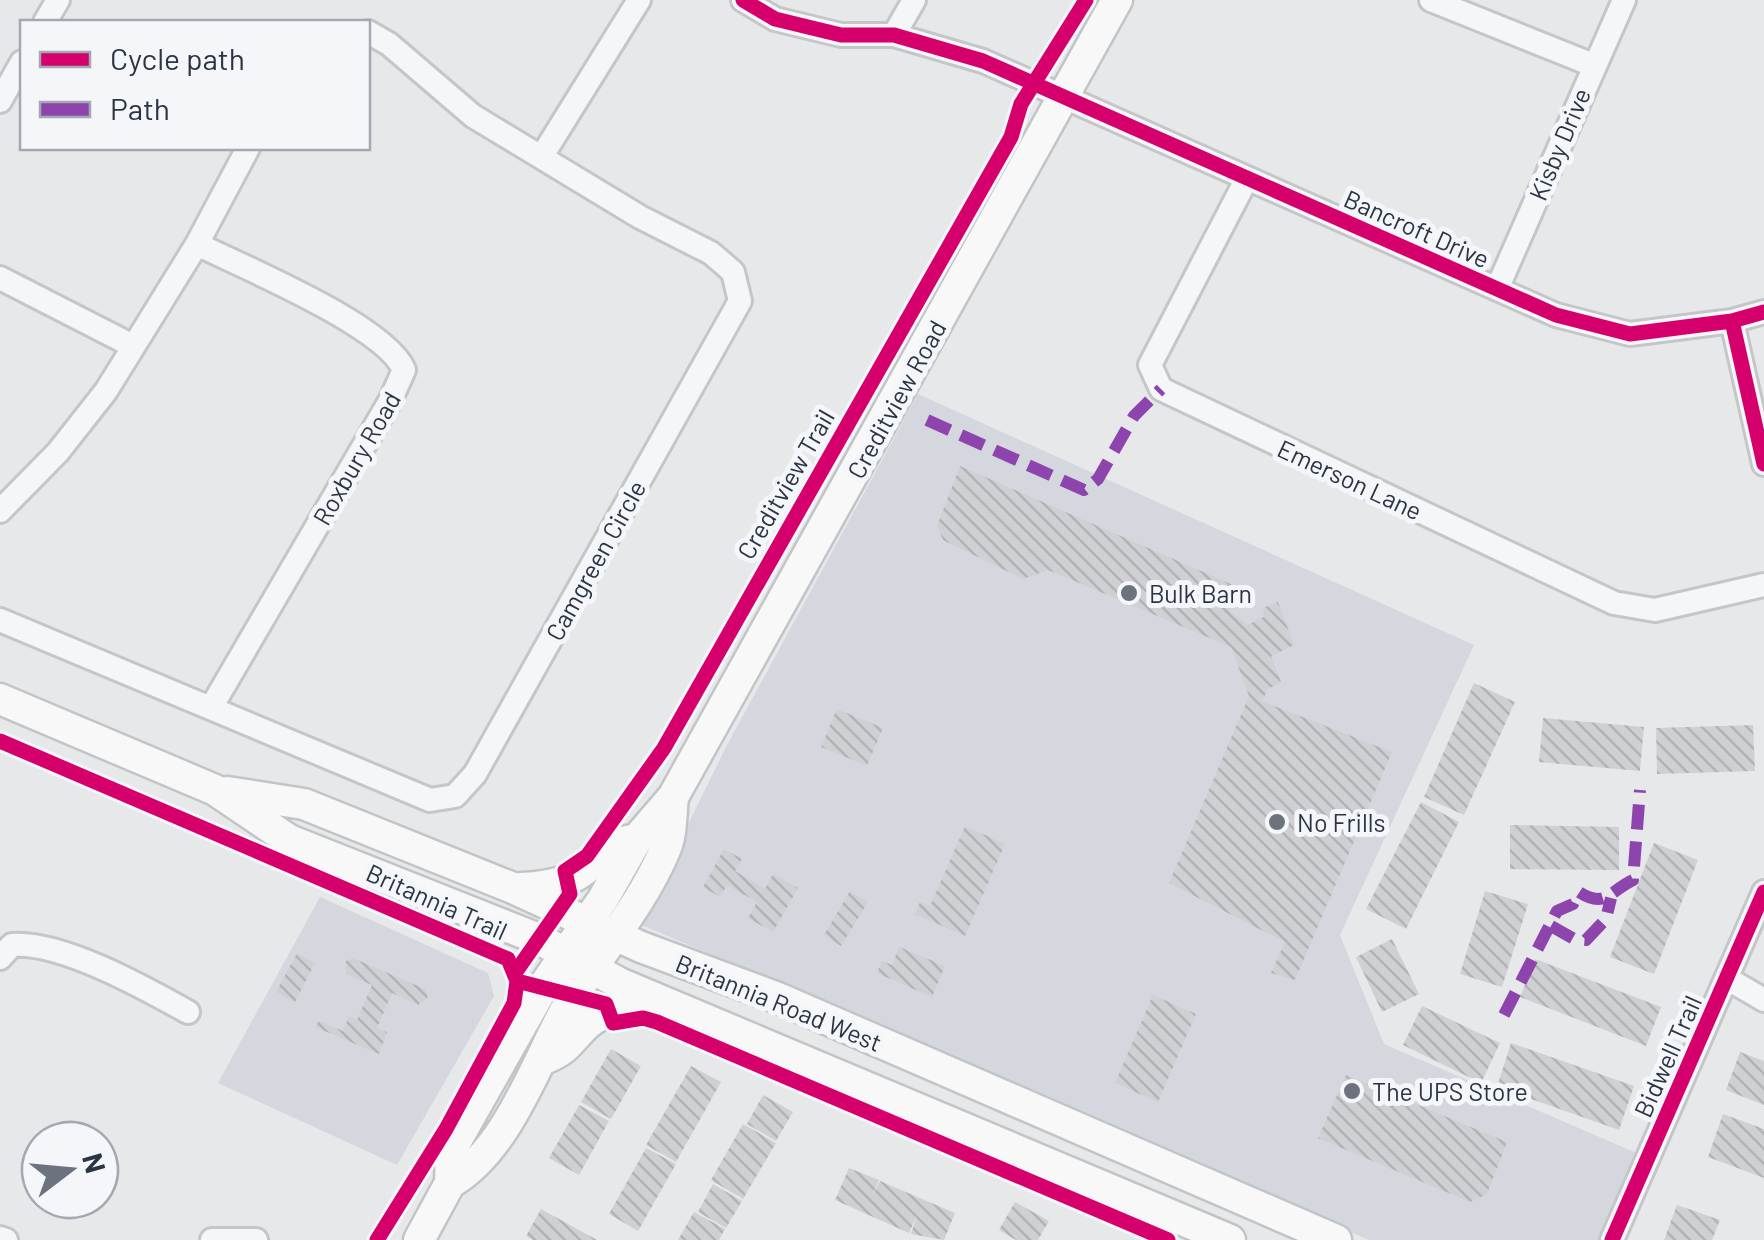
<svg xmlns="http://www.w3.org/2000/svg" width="1764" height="1240" viewBox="0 0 1764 1240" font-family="Barlow,sans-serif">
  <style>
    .built { fill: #d4d7dd }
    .building { fill: url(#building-back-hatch) }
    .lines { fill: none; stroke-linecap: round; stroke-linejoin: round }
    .minor-casing { stroke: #c4c6c8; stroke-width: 28 }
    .major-casing { stroke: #c2c5c8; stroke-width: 35 }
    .minor { stroke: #f5f6f7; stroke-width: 22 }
    .major { stroke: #f8f8f8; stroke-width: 30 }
    .quiet { stroke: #8e44ad; stroke-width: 12; stroke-dasharray: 25 12; stroke-linecap: butt }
    .cycleway-casing { stroke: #f4f6f9; stroke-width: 21 }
    .cycleway { stroke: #d6006c; stroke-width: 15 }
    .poi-dot { fill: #6c737f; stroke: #f4f6f9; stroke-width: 4 }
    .labels { text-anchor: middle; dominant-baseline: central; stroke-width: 10; stroke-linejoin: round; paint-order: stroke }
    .street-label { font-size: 25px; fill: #2b3445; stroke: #f4f6f9 }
    .poi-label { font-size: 25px; fill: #2b3445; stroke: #f4f6f9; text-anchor: start }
  </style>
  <defs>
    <pattern id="building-back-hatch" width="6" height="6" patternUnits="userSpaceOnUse" patternTransform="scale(2.5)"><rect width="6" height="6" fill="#ced0d3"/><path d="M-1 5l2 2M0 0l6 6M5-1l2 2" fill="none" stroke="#b1b3b6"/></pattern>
  </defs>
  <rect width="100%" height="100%" fill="#e6e8ea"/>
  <path class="built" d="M918,394L1474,645L1340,935L1384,1044L1639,1154L1603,1240H1369L1045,1095L639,924L727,745Z
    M320,897L488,973L494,996L397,1165L218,1083Z"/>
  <path class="building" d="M960,466L1240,588L1229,610L1247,625L1264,617L1263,608L1278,602L1294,645L1271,656L1281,682L1268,689L1262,701L1392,752L1295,980L1271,973L1285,942L1169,883L1249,696L1231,647L1048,570L1023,579L943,540L937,526Z
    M1474,683L1515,702L1464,815L1424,797Z
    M837,709L883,728L867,766L821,747Z
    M1543,718L1644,727L1640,771L1539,762Z
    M1753,725L1755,771L1657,774L1656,728Z
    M1421,802L1459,822L1406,929L1366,909Z
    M1510,825L1619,827V870L1510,869Z
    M965,826L1005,844L965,936L915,914L920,902L930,906Z
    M1654,843L1698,860L1654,974L1610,957Z
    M724,849L742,859L735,871L765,889L773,874L798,888L773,932L748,918L757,902L727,885L720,897L703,887Z
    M850,891L868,902L841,946L824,935Z
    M1485,891L1528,904L1502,987L1460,974Z
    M1392,939L1419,994L1382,1012L1356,957Z
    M899,947L945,966L932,997L877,973L882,961L892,965Z
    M297,953L315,963L295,1002L276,992Z
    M353,958L425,989L428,997L418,1005L392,993L377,1028L387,1032L379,1054L315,1027L319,1021L343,1031L349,1016L357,1020L372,985L346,974V961Z
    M1535,959L1661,1007L1646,1046L1520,997Z
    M1153,995L1196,1014L1158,1102L1115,1083Z
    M1422,1006L1500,1043L1481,1083L1403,1045Z
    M1511,1043L1634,1086L1619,1130L1497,1087Z
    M611,1049L641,1066L611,1119L581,1102Z
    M1740,1052L1764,1061V1105L1726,1090Z
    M691,1066L721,1082L676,1162L646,1145Z
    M1346,1075L1507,1142L1487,1194L1470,1202L1318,1138Z
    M763,1095L793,1112L776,1141L747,1124Z
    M579,1105L609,1121L579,1175L549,1158Z
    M1723,1114L1764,1129V1178L1708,1157Z
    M743,1124L776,1143L743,1199L711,1180Z
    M646,1148L676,1164L638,1231L609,1214Z
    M849,1168L879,1180L872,1196L880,1181L955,1213L944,1240L911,1234L917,1215L909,1233L835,1200Z
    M713,1184L742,1201L726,1228L698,1212Z
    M1015,1202L1049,1221L1038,1240H1016L999,1230Z
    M1677,1205L1720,1220L1712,1240H1664Z
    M541,1209L597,1240H533L526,1236Z
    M694,1212L725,1229L719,1240H678Z"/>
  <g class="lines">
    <defs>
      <path id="minor" d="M743,0L775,19L841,35H894L983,61L1556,315L1630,334L1732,321L1764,312
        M1431,0L1593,65
        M45,22L58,0
        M894,35L914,0
        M0,101L22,62
        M542,156L639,0
        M1246,180L1150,365L1161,389L1614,603L1655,610L1764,585
        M197,244C245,268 386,326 404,370L390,401L212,706
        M0,278L131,345
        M1497,289L1624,0
        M1732,321L1764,464
        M0,511L58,452L106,391L197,244L248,148
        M0,620L430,800L455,796L475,774L740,301L733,272L711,253L640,217L473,116L389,44L368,32
        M0,958L12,945C61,941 145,988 188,1012
        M1728,979L1764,1000
        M0,1238L6,1240
        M212,1240H256
        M1612,1240L1764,892"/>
      <path id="major" d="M0,699L215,790L289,840L541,940L619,983L1230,1240
        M227,792L304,804L513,888L641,947L778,998L1336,1240
        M521,888C561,887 585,877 608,845L637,839
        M544,1059C569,1049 569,1041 587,1024C608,1006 638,1004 665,1006
        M450,1183C511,1149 539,1052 575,993C606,945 642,904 665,850C672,835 671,814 673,797
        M419,1240L450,1183L451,1150L543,987L603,899L637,839L673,797L1117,0"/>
    </defs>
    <use href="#minor" class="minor-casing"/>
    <use href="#major" class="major-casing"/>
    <use href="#minor" class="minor"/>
    <use href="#major" class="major"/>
    <path class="quiet" d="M927,420L1084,490L1098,479L1134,416L1161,389
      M1551,926L1574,939L1586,940L1606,919L1611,898
      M1504,1015L1557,911L1573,904L1579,892C1605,909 1610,891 1633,880L1640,790"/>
    <defs>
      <path id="cycleway" d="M743,0L775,19L841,35H894L983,61L1556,315L1630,334L1732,321L1764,312
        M1732,321L1764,464
        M0,741L508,959L517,981L514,1003L446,1129L377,1240
        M515,973L570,894L565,871L587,856L664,748L1011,137L1021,104L1086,0
        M517,981L606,1004L613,1023L643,1018L657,1022L1168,1240
        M1612,1240L1764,892"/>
    </defs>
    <use href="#cycleway" class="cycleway-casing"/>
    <use href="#cycleway" class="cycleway"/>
  </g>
  <g class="poi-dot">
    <circle cx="1129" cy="593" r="10"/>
    <circle cx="1277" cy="822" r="10"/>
    <circle cx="1352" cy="1091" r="10"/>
  </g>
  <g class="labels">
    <g class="street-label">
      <text transform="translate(1559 144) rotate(-67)">Kisby Drive</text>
      <text transform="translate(1417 228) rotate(24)">Bancroft Drive</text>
      <text transform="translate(896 399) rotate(-61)">Creditview Road</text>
      <text transform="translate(356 458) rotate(-60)">Roxbury Road</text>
      <text transform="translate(1350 479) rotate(25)">Emerson Lane</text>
      <text transform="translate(785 484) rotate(-60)">Creditview Trail</text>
      <text transform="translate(595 560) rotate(-61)">Camgreen Circle</text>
      <text transform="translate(437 901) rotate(24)">Britannia Trail</text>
      <text transform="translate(779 1002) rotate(22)">Britannia Road West</text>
      <text transform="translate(1667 1056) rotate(-66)">Bidwell Trail</text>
    </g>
    <g class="poi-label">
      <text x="1149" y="593">Bulk Barn</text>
      <text x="1297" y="822">No Frills</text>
      <text x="1372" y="1091">The UPS Store</text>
    </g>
  </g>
  <rect x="20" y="20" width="350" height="130" fill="#f4f6f9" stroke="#a4a8b1" stroke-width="2.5"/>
  <rect x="40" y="52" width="50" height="15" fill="#d6006c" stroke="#a4a8b1" stroke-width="2.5"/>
  <text x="110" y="70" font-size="30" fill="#2b3445">Cycle path</text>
  <rect x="40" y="102" width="50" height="15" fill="#8e44ad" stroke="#a4a8b1" stroke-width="2.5"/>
  <text x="110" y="120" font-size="30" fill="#2b3445">Path</text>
  <g transform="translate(70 1170) rotate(74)"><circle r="48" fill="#f4f6f9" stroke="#a4a8b1" stroke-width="2.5"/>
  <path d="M0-8L18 38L0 25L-18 38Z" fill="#6c737f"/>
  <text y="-15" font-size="28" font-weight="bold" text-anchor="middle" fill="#2b3445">N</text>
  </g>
</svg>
